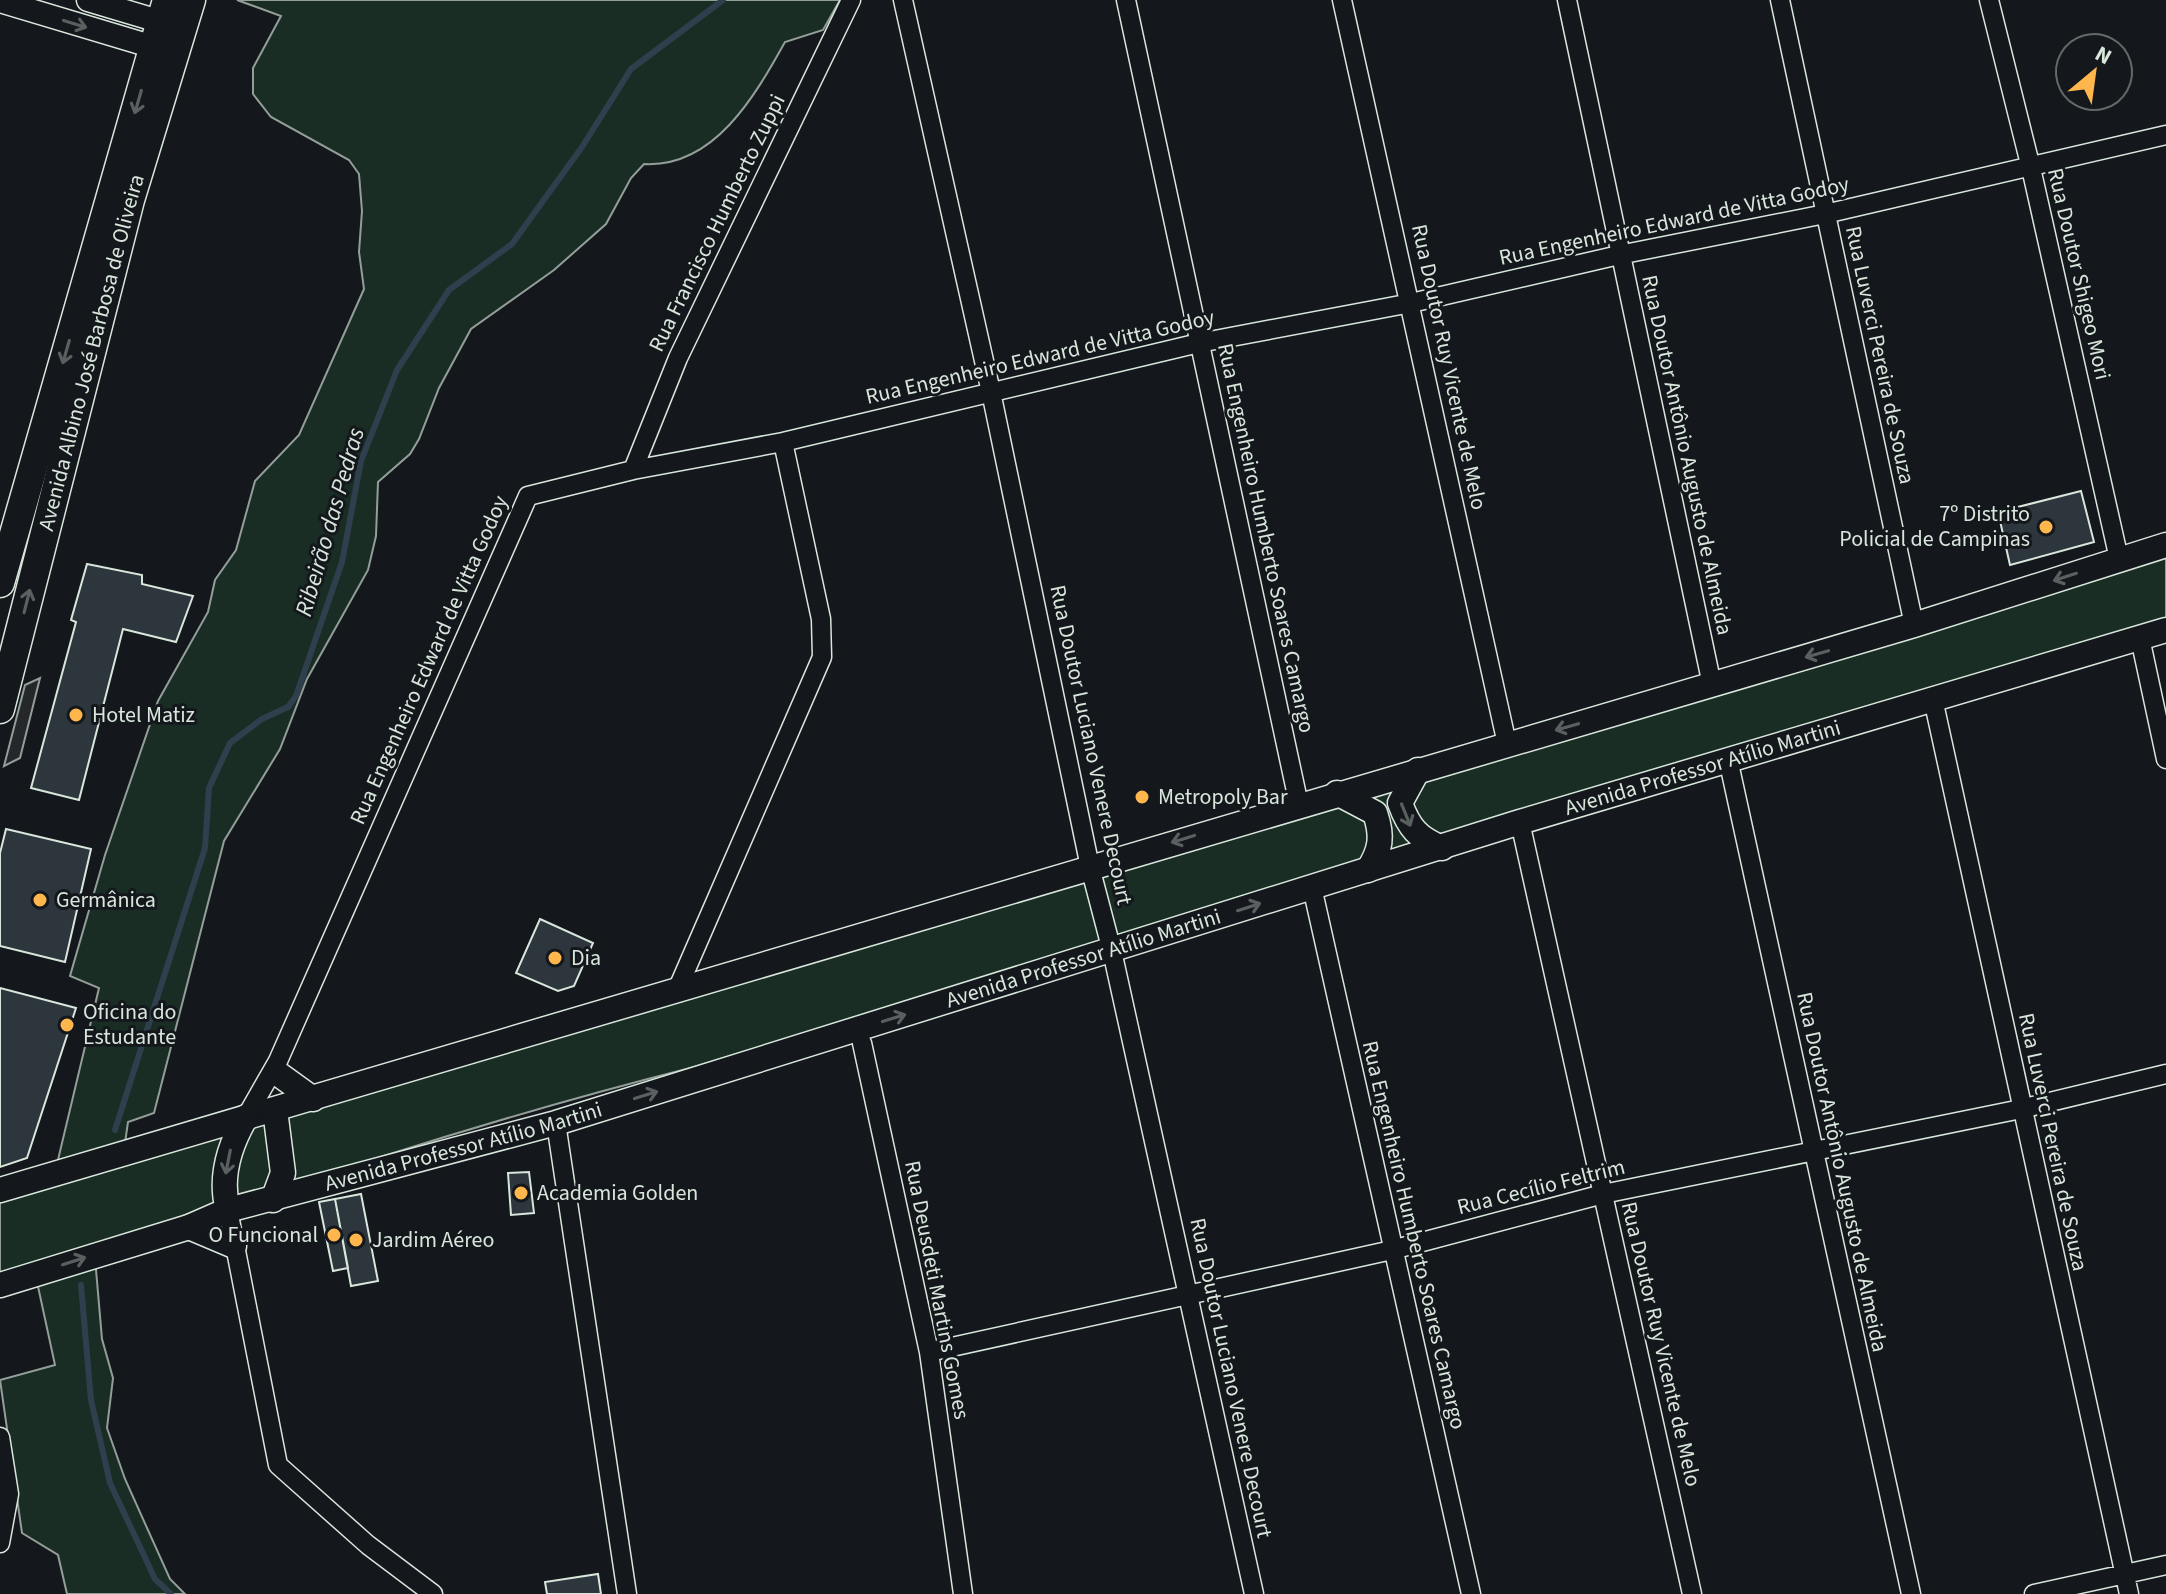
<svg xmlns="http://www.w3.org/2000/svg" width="2166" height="1594" viewBox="0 0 2166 1594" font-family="'Source Sans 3',sans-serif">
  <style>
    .green { fill: #1a2d24; stroke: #939e99; stroke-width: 2 }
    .parking { fill: #24282b; stroke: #939e99; stroke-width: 2 }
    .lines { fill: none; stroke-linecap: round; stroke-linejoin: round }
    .stream { stroke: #2f3f4d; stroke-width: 6 }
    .building { fill: #2c363c; stroke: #d8e6dc; stroke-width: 2 }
    .minor-casing { stroke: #d8e6dc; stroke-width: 21 }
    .tertiary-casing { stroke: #d8e6dc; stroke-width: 25 }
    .secondary-casing { stroke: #d8e6dc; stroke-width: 27 }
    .primary-casing { stroke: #d8e6dc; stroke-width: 31 }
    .minor { stroke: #14181c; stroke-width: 18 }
    .tertiary { stroke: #14181c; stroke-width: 22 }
    .secondary { stroke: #14181c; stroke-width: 24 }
    .primary { stroke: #14181c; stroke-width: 28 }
    .oneway { stroke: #59605f }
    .poi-dot { fill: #ffb74d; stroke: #14181c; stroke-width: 3 }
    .labels { text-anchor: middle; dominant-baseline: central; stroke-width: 6; stroke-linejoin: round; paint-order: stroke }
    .street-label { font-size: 22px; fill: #d8e6dc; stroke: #14181c }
    .poi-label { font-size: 22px; fill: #d8e6dc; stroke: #14181c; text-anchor: start }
    .water-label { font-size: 24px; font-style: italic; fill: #d8e6dc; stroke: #14181c }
  </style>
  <rect width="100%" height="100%" fill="#14181c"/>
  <path class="green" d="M237,0H840L823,30L785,42C755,96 714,168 644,164L631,178L606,224L554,270L471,329L439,388L419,439L410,454L378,482L376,536L368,570L307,679L280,749L224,841L154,1113L128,1122L125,1143L57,1164L99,988L70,976L105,855L158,701L208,612L215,580L236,550L255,481L299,435L364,289L359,252L362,211L359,174L349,160L271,117L253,94V68L281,16Z
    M2166,549V625L694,1067C490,1119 291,1182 95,1258L102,1339L113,1378L107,1428L125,1479L170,1579L185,1594H67L58,1555L22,1533L0,1380L55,1365L34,1268L0,1278V1194Z"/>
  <path class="parking" d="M40,678L20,758L4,766L25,685Z"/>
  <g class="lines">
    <path class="stream" d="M115,1130L205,848L209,788L230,743L262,719L288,707L296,696L342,562L361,461L397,370L449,290L512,244L582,147L631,69L723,0
      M81,1285L91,1400L110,1483L155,1579L171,1594"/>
  </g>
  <path class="building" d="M2081,491L2094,542L2010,565L1998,512Z
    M87,564L142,575V584L193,596L176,642L123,629L79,800L31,788L76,622L71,620Z
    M6,829L91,849L65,962L0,946V853Z
    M540,919L593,943L574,986L558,991L516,973Z
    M0,988L76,1008L27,1158L0,1167Z
    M529,1172L534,1213L511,1215L508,1173Z
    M361,1194L378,1281L351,1286L335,1199Z
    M335,1199L348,1268L333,1271L319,1202Z
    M598,1574L601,1594H547L545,1582Z"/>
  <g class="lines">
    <defs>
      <path id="minor" d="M903,0L991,392L1090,867L1112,951L1254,1594
        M1126,0L1299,805
        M1342,0L1507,744
        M1567,0L1712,685
        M1780,0L1914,625
        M1989,0L2031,168L2119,559
        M633,470L678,358L851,0
        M2140,638L2166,759
        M1933,699L2129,1594
        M1728,759L1911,1594
        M1520,822L1692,1594
        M1312,887L1471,1594
        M677,990L822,657L821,619L783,442
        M862,1043L929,1352L963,1594
        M246,1117L278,1061L528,496L633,470L783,442L1199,343L1411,303L1619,255L1825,214L2166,135
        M556,1123L627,1594
        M228,1210L278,1465L368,1545L433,1594
        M929,1352L1392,1250L1603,1194L2021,1109L2166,1074
        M0,1437L9,1494L0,1543
        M2034,1594L2166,1565"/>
      <path id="tertiary" d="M88,0L175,26
        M0,1L167,51"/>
      <g id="secondary">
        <path d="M1418,770L1400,803C1409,828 1418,838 1442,848"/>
        <path d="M1337,793L1375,813C1383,836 1381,850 1368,870"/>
        <path d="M277,1073L313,1099"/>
        <path d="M0,1190L1914,625L2166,545"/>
        <path d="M273,1200L283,1173L275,1110"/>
        <path d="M228,1210C219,1177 229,1146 246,1117"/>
        <path d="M189,1227L234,1246"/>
        <path id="s1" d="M0,1285L189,1227L228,1210L556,1123L1520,822L2166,630"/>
      </g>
      <g id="primary">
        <path d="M0,583L167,0"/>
        <path id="s2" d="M0,709L130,200L191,0"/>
      </g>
    </defs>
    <use href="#minor" class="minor-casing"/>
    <use href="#tertiary" class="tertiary-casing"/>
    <use href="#secondary" class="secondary-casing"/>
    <use href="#primary" class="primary-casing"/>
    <use href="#minor" class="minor"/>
    <use href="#tertiary" class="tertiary"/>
    <use href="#secondary" class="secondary"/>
    <use href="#primary" class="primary"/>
  </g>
  <defs><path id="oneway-shaft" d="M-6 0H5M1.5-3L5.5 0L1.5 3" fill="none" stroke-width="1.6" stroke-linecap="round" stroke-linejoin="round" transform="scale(2)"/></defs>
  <g class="oneway">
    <use href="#oneway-shaft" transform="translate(75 24) rotate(17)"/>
    <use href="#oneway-shaft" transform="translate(138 102) rotate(106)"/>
    <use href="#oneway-shaft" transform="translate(66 352) rotate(106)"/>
    <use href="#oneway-shaft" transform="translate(2065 577) rotate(162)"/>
    <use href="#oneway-shaft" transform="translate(27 601) rotate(-76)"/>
    <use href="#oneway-shaft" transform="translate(1817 654) rotate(164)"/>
    <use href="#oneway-shaft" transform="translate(1567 727) rotate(164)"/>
    <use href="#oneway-shaft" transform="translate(1406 815) rotate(68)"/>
    <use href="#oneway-shaft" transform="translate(1183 839) rotate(163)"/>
    <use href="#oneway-shaft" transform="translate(1249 907) rotate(-18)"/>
    <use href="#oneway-shaft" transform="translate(894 1018) rotate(-17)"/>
    <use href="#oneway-shaft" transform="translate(646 1095) rotate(-17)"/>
    <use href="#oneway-shaft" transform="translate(228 1162) rotate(101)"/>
    <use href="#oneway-shaft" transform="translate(74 1261) rotate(-18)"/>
  </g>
  <g class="poi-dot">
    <circle cx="2046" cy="527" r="8"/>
    <circle cx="76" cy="715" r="8"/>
    <circle cx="1142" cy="797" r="8"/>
    <circle cx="40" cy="900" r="8"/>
    <circle cx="555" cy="958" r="8"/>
    <circle cx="67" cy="1025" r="8"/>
    <circle cx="521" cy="1193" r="8"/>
    <circle cx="334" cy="1235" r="8"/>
    <circle cx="356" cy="1240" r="8"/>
  </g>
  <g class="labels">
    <g class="street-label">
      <text transform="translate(1674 221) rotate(-12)">Rua Engenheiro Edward de Vitta Godoy</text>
      <text transform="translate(717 223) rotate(-64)">Rua Francisco Humberto Zuppi</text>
      <text transform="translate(2079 274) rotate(77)">Rua Doutor Shigeo Mori</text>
      <text stroke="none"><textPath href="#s2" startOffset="368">Avenida Albino José Barbosa de Oliveira</textPath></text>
      <text transform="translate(1880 355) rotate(78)">Rua Luverci Pereira de Souza</text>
      <text transform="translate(1040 357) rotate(-13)">Rua Engenheiro Edward de Vitta Godoy</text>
      <text transform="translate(1449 367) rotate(78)">Rua Doutor Ruy Vicente de Melo</text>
      <text transform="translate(1687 455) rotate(78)">Rua Doutor Antônio Augusto de Almeida</text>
      <text transform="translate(1266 538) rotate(78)">Rua Engenheiro Humberto Soares Camargo</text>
      <text transform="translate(429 660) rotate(-66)">Rua Engenheiro Edward de Vitta Godoy</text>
      <text transform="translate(1091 745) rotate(78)">Rua Doutor Luciano Venere Decourt</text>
      <text stroke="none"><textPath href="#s1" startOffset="1780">Avenida Professor Atílio Martini</textPath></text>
      <text stroke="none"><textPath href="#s1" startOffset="1132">Avenida Professor Atílio Martini</textPath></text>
      <text transform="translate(2053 1142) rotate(78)">Rua Luverci Pereira de Souza</text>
      <text stroke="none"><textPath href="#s1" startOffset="484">Avenida Professor Atílio Martini</textPath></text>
      <text transform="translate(1842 1172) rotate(78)">Rua Doutor Antônio Augusto de Almeida</text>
      <text transform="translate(1541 1187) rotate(-14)">Rua Cecílio Feltrim</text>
      <text transform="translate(1414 1235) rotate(77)">Rua Engenheiro Humberto Soares Camargo</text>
      <text transform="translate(937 1290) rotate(79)">Rua Deusdeti Martins Gomes</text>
      <text transform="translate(1661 1344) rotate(77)">Rua Doutor Ruy Vicente de Melo</text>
      <text transform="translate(1231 1378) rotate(78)">Rua Doutor Luciano Venere Decourt</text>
    </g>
    <g class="poi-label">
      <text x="2030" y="514" text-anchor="end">7º Distrito<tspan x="2030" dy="25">Policial de Campinas</tspan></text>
      <text x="92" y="715">Hotel Matiz</text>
      <text x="1158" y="797">Metropoly Bar</text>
      <text x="56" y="900">Germânica</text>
      <text x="571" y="958">Dia</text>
      <text x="83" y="1012">Oficina do<tspan x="83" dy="25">Estudante</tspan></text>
      <text x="537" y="1193">Academia Golden</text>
      <text x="318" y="1235" text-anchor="end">O Funcional</text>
      <text x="372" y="1240">Jardim Aéreo</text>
    </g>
    <g class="water-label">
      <text transform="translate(330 522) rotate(-74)">Ribeirão das Pedras</text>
    </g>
  </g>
  <g transform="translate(2094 72) rotate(29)"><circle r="38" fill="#14181c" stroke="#626a69" stroke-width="2"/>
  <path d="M0-6L14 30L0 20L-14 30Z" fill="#ffb74d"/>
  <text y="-12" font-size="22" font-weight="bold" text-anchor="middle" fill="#d8e6dc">N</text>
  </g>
</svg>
